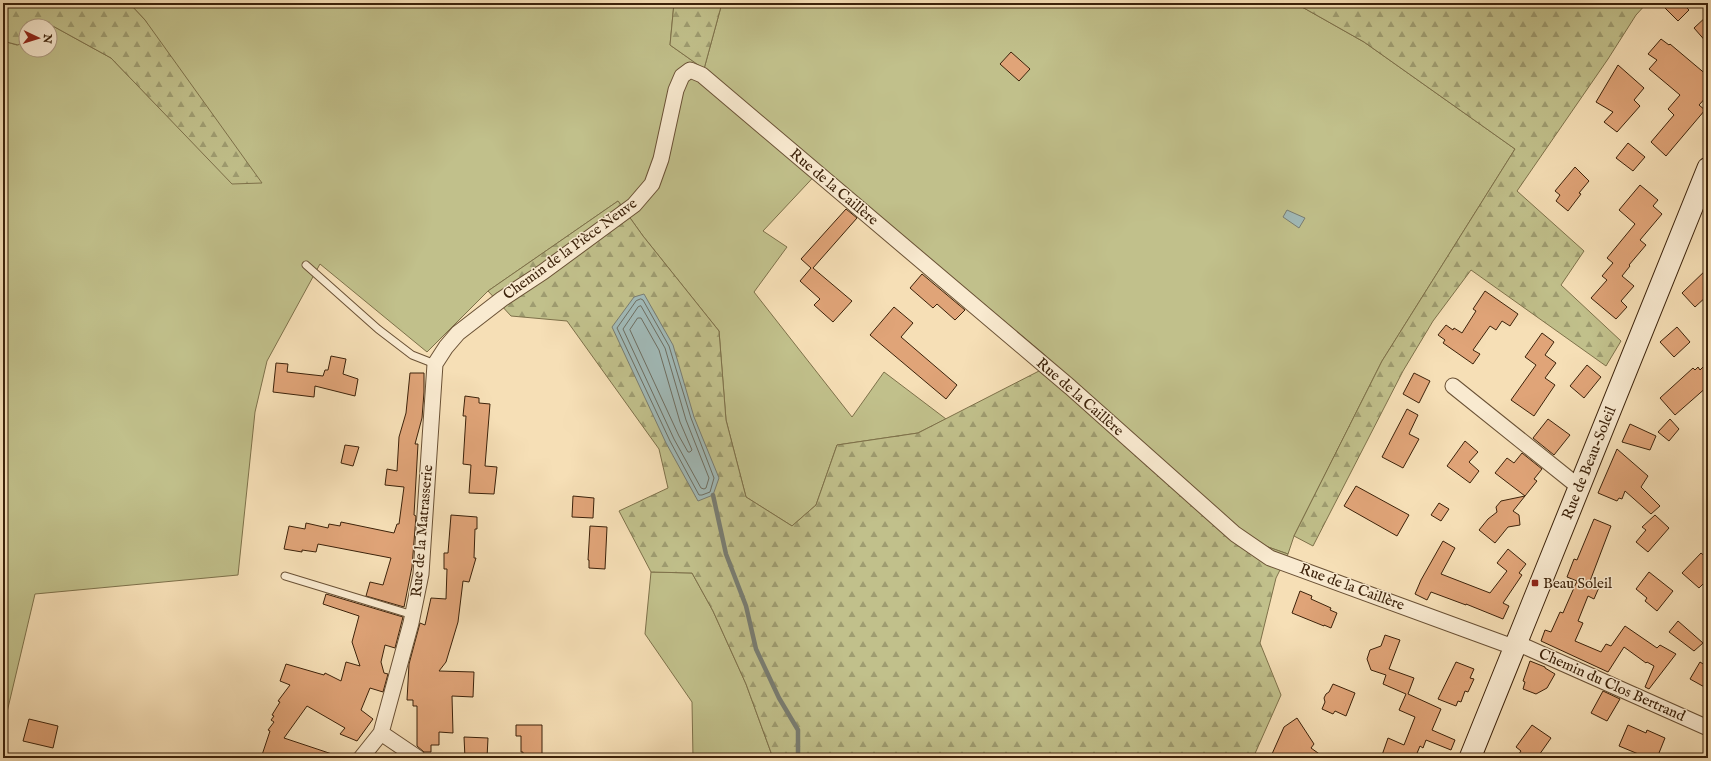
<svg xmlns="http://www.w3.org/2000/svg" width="1711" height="761" viewBox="0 0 1711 761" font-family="'IM FELL English',serif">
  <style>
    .green { fill: #c1c08b; stroke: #7e714a }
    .forest { fill: url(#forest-firs); stroke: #7e714a }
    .water { fill: #a1bab8; stroke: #797d72 }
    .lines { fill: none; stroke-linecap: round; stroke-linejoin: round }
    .shore { stroke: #6e6e61; stroke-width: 1 }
    .stream { stroke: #797d72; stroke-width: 4.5 }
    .building { fill: #e0a478; stroke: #3c220a }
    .lane-casing { stroke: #6a5135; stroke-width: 9 }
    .street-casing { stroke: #6a5135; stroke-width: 17 }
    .secondary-casing { stroke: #3c220a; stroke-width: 23 }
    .lane { stroke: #f9ead0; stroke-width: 7 }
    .street { stroke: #f9ead0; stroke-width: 15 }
    .secondary { stroke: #f9ead0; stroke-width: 21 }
    .poi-dot { fill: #8f2418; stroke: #f9ead0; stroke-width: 1.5 }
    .labels { text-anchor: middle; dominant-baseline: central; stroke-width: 3; stroke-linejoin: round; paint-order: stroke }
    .street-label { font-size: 15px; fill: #3c220a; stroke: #f9ead0 }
    .poi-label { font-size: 15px; fill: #3c220a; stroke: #f9ead0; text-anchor: start }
  </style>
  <defs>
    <pattern id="forest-firs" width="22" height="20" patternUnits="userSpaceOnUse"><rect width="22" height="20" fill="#c1c08b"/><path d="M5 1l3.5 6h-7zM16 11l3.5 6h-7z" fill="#9e9c70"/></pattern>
  </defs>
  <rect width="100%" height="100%" fill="#f6dfb6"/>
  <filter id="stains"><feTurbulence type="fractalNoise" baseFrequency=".005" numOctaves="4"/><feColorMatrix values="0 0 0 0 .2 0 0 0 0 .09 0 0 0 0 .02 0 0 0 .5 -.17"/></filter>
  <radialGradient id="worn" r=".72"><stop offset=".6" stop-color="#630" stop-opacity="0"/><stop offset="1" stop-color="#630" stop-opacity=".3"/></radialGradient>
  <path class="green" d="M129,3H674L670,45L704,69L722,3H1295L1364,42L1515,149L1382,361L1294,536L1288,554L1245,539L1039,371L1046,356L822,168L763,231L787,247L754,292L852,417L884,372L946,419L918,433L837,445L816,505L792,526L746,497L726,420L719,331L643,236L618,201L488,291L427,352L320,264L267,361L255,412L238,575L35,594L3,729V41L17,45L26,40V50H50V26H48L51,25L111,58L233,184L145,20Z
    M651,572L692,573L713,611L746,684L773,758H693L692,702L645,634Z"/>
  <path class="forest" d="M3,3H129L145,20L262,183L232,184L111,58L51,25L48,26H26V40L18,45L3,41Z
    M674,3H722L704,69L670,45Z
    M1295,3H1647L1636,15L1608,59L1517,191L1584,251L1561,285L1621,341L1606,366L1471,270L1433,321L1403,371L1313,546L1294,536L1382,361L1515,149L1364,42Z
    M618,201L643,236L719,331L726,420L746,497L792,526L816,505L837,445L918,433L1039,371L1245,539L1288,554L1276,578L1260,643L1281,695L1253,758H773L746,684L713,611L692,573L651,572L619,511L668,488L659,449L567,321L511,316L488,291Z"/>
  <path class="water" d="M1287,210L1305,218L1299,228L1283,217Z
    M644,294L673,345L694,417L719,478L713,495L698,501L666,443L612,327L634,297Z"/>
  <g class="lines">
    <path class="shore" d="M641,299L643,300L669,346L691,418L714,478L710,492L702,495H699L670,441L617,328L636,301Z
      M641,306L665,348L686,420L709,478L706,488L704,489L701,488L674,439L623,329L638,307Z
      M638,318H641L659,350L680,422L692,450L690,452H688L679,436L630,330Z"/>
    <path class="stream" d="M713,495L726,554L746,606L756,649L779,698L798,730V758"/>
  </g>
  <path class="building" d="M1660,3H1682L1689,10L1678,21Z
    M1708,15V44L1694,28Z
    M1661,39L1669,45L1670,44L1708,76V95L1699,105L1705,110L1666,156L1651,142L1674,115L1668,109L1680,95L1649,69L1657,60L1648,54Z
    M1011,52L1030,69L1019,81L1000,64Z
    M1618,65L1644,88L1634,100L1640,106L1617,132L1604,122L1613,112L1596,102Z
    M1628,143L1645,157L1633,171L1616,158Z
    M1575,167L1589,181L1579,193L1581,194L1568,211L1556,201L1560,195L1555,191Z
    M1640,185L1658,200L1653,206L1662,214L1640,240L1646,245L1629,265L1630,266L1622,276L1634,286L1621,301L1627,307L1616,319L1591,298L1607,280L1602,276L1613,263L1607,258L1635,224L1619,210Z
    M846,209L857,218L813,268L852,301L833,322L814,305L820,299L800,281L811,268L801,259Z
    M1708,268V295L1695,307L1682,293Z
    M922,274L965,310L955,320L937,304L933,308L910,288Z
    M1485,291L1518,314L1510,326L1502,321L1496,330L1490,326L1473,350L1480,354L1473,364L1443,343L1445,340L1438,335L1446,325L1453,330L1454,328L1462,333L1476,311L1473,309Z
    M894,307L913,323L901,337L957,385L946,399L870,335Z
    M1677,327L1690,342L1674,357L1660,342Z
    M1542,333L1554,342L1545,355L1556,363L1545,378L1555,385L1534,416L1511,400L1536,365L1525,357Z
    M331,356L346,359L343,374L358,379L355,396L315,386L314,397L273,392L276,363L288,364L287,372L323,376L325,370H328Z
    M1708,362V386L1675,415L1660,398L1693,368L1695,370L1698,367L1700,370Z
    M1587,365L1601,377L1584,398L1570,386Z
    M410,373H424V392L422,418L415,444H418L414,515L416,516L412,567L404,607L366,596L370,582L383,585L391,558L318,544L316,552L302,550V552L284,549L289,526L305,529L306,523L328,528L329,524L340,526L341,522L394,533L397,524H399L404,487L385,485L387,469L397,471L399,437L406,413Z
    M1414,373L1430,381L1419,403L1403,394Z
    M465,396L479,398V403L490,404L485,466L497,467L494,494L469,493L471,465L463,464L466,416H463Z
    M1407,409L1418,415L1409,434L1419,439L1403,468L1382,457Z
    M1548,419L1570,435L1554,455L1533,438Z
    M1670,419L1679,429L1669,441L1658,432Z
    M1630,424L1656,436L1650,450L1622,442Z
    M1465,441L1478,452L1469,462L1479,471L1470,483L1447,466Z
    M345,445L359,447L353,466L341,463Z
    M1617,449L1648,476L1641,487L1660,506L1651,514L1625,491L1622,499L1619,498L1617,501L1598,493Z
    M1522,453L1542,469L1534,479L1537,481L1525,496L1495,473L1507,458L1514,463Z
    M1356,486L1409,515L1397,536L1344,506Z
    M573,496L594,498L593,518L572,517Z
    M1525,496L1513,511L1519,515L1520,525L1508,527L1495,543L1479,530L1488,519L1497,512L1496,507L1501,501Z
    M1439,503L1449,509L1441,521L1431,515Z
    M451,515L477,517V529H475L474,558H476L469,582L463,581L458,622L446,662L439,671L474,672L473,697L452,696L453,733L439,732V745H431V752H424L417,746V706H413V700H407L409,664L420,623L425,625L431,598L446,599L447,569H444V553H448Z
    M1655,515L1669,528L1648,552L1636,542L1646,530L1642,527Z
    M1594,519L1611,526L1590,581L1600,585L1594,599L1588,596L1578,621L1583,623L1575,641L1601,652L1606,644L1611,646L1625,626L1657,648L1660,645L1676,654L1649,689L1645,687L1654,666L1647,662L1646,663L1624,647L1608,672L1541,641L1545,630L1551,632L1560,612L1563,613L1566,606L1577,581L1567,577L1574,559L1577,560Z
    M590,526L607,527L605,569L589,568V560H588Z
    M1443,541L1455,548L1441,574L1490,593L1507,571L1497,563L1508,549L1526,564L1519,573L1522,575L1503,603L1509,606L1503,619L1466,604V605L1431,592L1427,600L1415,594L1421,580Z
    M1701,553L1708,559V579L1699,588L1682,573Z
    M1649,572L1673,591L1657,611L1645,601L1647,598L1636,589Z
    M1300,591L1312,596L1311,599L1331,608L1330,610L1337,613L1331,628L1324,625V626L1292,613Z
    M326,594L403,617L395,648L385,645L381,662L384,673L388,674L383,692L370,688L361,710L373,719L357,741L340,734L345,728L307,706L284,738L338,756V758H272L262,755L270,731L268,730L274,722L271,720L274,716L272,715L280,702L278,701L290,685L280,681L286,664L324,675L325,673L341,681L346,662L360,666L352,642L359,616L323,604Z
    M1678,621L1703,643L1694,651L1669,632Z
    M1385,635L1400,640L1389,669L1414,678L1408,694L1441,709L1432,730L1455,740L1451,750L1426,740L1423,748L1420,746L1415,758H1381L1388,738L1404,745L1415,717L1399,710L1406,694L1383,684L1386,675L1371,670L1367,659L1370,650L1381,646Z
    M1530,661L1545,667V668L1555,674L1547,688L1536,694L1523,689L1525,682L1523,681Z
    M1456,662L1474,669L1470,678L1474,679L1468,692L1465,691L1461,702L1458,701L1456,706L1438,699Z
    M1700,662L1708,667V689L1690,679Z
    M1333,684L1355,693L1346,716L1335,711L1333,714L1322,709L1325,702L1324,698L1326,694L1329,692Z
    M1603,691L1620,699L1607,721L1591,713Z
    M1297,718L1314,744L1311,748L1325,758H1281L1272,754L1284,727Z
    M29,719L58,726L53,748L23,741Z
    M516,725H542V758H523V752H521V736H516Z
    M1532,725L1551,738L1537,758H1516L1521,751L1516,747Z
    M1628,725L1646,733L1647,730L1665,738L1657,758H1648L1619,746Z
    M464,737L488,738L487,758H465Z"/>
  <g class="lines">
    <defs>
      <path id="lane" d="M306,265L378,329L412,355L435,364
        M285,576L413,615"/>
      <path id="street" d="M1453,386L1579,487
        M381,733L418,758
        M361,758L381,733L411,623L421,574L435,364L446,347L458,333L502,299L543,272L634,205L652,184L661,159L676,90L682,76L690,70L702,75L1070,387L1235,534L1270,558L1505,644L1526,647L1708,728"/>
      <path id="secondary" d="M1470,758L1708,168"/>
    </defs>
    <use href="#lane" class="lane-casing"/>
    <use href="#street" class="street-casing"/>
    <use href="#secondary" class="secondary-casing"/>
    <use href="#lane" class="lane"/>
    <use href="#street" class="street"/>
    <use href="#secondary" class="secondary"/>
  </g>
  <rect class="poi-dot" x="1531" y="579" width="8" height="8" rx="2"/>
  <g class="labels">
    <g class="street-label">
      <text transform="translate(834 187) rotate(40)">Rue de la Caillère</text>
      <text transform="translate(570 249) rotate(-36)">Chemin de la Pièce Neuve</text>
      <text transform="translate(1080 397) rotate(41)">Rue de la Caillère</text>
      <text transform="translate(1589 463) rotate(-68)">Rue de Beau-Soleil</text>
      <text transform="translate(422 531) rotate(-85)">Rue de la Matrasserie</text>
      <text transform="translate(1352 587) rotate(20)">Rue de la Caillère</text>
      <text transform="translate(1612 685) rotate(24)">Chemin du Clos Bertrand</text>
    </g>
    <g class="poi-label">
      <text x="1543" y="583">Beau Soleil</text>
    </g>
  </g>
  <rect width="1711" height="761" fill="none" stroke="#f6dfb6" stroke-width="16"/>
  <rect x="4" y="4" width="1703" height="753" fill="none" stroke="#3c220a" stroke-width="2"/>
  <rect x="8" y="8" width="1695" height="745" fill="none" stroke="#3c220a"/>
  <g transform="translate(38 38) rotate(94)"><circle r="19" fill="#f9ead0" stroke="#ad9a81"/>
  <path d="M0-3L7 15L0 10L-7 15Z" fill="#8f2418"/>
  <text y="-6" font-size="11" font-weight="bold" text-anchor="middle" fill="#3c220a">N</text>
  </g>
  <rect width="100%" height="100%" filter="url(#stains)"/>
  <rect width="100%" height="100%" fill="url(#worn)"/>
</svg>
